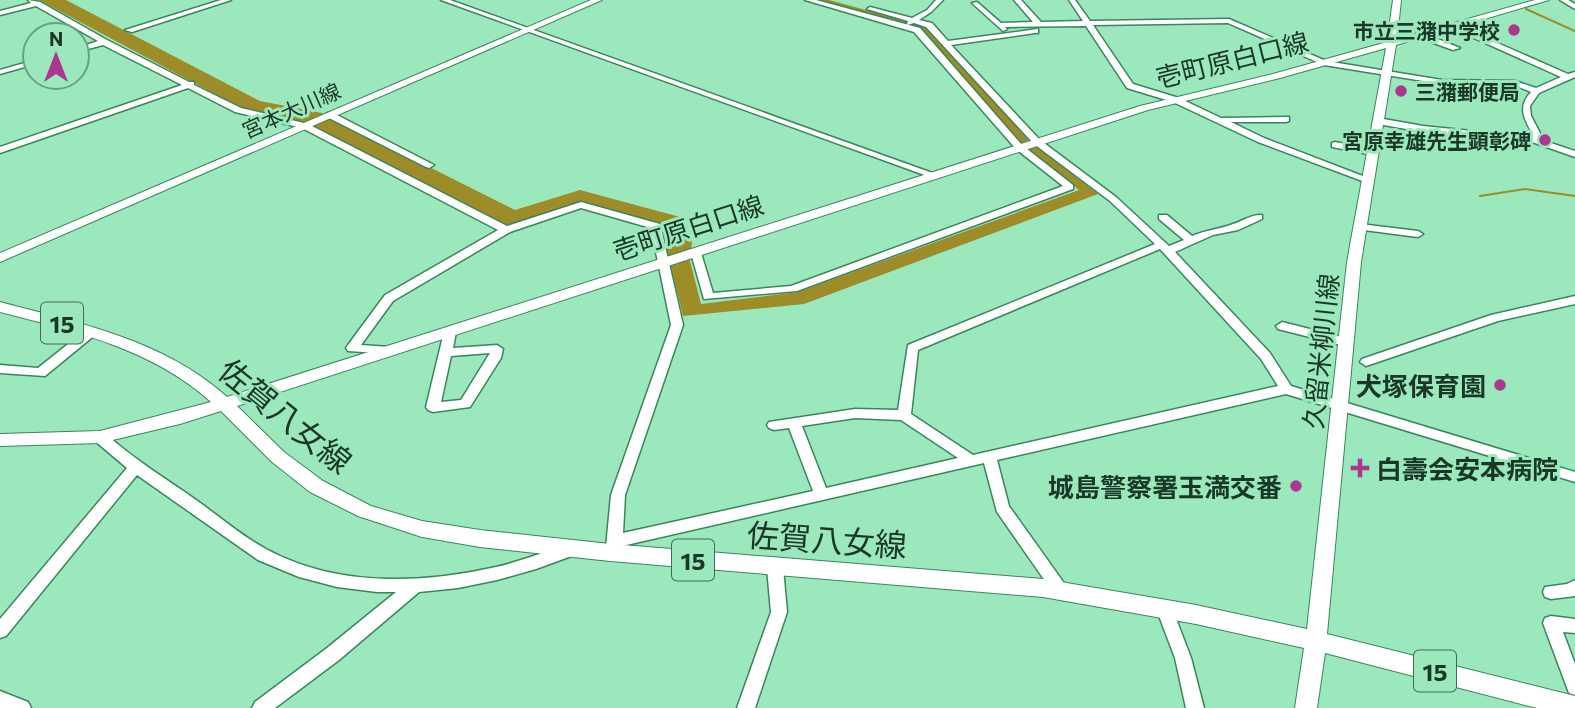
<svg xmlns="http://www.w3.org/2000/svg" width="1575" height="708" viewBox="0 0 1575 708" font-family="Commissioner,'Noto Sans JP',sans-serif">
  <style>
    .water { fill: #9e8c28 }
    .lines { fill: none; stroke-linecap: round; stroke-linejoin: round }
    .stream { stroke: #9e8c28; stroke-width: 2 }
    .minor-casing { stroke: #39865e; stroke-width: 3 }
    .major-casing { stroke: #39865e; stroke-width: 2 }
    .minor { fill: #fff; fill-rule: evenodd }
    .major { fill: #fff; fill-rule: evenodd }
    .poi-dot { fill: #ab3791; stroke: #9be8bc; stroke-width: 2.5 }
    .labels { text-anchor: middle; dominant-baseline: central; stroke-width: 6; stroke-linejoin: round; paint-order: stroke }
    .far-poi-label { font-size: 21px; font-weight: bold; fill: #193827; stroke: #9be8bc; text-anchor: end }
    .far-street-label { font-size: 21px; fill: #193827; stroke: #9be8bc }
    .shield { fill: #9be8bc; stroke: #406d54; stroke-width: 2 }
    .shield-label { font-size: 24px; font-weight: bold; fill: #193827 }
    .street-label { font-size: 26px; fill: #193827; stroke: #9be8bc }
    .poi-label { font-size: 26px; font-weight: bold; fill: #193827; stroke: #9be8bc; text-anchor: end }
    .near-street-label { font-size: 32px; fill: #193827; stroke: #9be8bc }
  </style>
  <rect width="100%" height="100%" fill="#9be8bc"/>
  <path class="water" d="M39,0H66L260,101L322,113L515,210L580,190L680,217L692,243L690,261L701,304L798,292L1079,190L1016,140L920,29L814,0H829L929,27L1030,142L1098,194L804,304L683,316L660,223L582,201L508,227L301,121L241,108Z"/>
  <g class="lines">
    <path class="stream" d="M1526,9L1575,31
      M1480,196L1525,189L1575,196"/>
    <defs>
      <path id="minor" d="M28,0L40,2L107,40L189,82H194V85L241,108L308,124L507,226L581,202L660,224L683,325L625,495L623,533L813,491L789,428L774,430L769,428L767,425L769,422L855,409L898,410L908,345L1155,244L1110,201L1034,144L926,27L914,23L907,25L908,21L867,9L870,7L912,18L927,10L936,0H943L931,12L919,20L932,23L948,41L1038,29V33H1035L951,45L1040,140L1116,197L1169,246L1184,240L1159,219V215H1167L1192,236C1206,230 1220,229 1233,224C1243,221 1251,214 1262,215V219L1238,230L1213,235L1175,252L1270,353L1291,386L1575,472V482L1286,394L997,460L1009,506L1071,593L1069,598L1063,600L1057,598L997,512L984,463L622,546L619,553L614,554L609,553L606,548L611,495L671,325L651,228L581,208L510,232L393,301L361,345L390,347L394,348L396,351L394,354L348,351L346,348L348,345L385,295L498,230L302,128L235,112L188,88L0,153V147L182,85L103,45L77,52V48L98,41L36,6L0,15V11L31,3ZM1160,249L1261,359L1278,386L973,455L911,414L918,350ZM855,418L901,420L958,458L826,488L802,426Z
        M221,0H231L132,32L125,30Z
        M441,0H450L938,175L936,177H930Z
        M805,0H816L920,28L1022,145L1073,185V189L797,291L704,299L691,253L692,251H700L701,253L713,293L791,286L1063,186L1016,149L914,32Z
        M1014,0H1021L1041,22L1083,21L1069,0H1075L1090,21L1229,19L1326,61L1442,80L1515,81L1536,88L1561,77L1447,26L1454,24L1568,74L1575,72V77L1539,93L1530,106L1531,116L1540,133L1539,139L1575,151V157L1532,142L1423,132L1378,124L1374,121L1378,118L1423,126L1530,137L1532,133C1523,117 1518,106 1531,92L1514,85L1442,84L1324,65L1228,23L1093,25L1133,84L1179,98L1221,118L1289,117V121L1286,122H1231L1264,138L1373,180L1371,182H1365L1258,142L1173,102L1127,88L1086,26L1005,27L1007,29L1003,31L972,3L977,2L1001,23L1033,22Z
        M1560,0H1568L1575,4V9Z
        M1389,29L1417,37L1413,39L1389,33Z
        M1417,33H1423L1460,48L1453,50L1417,37Z
        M35,60V64L0,74V70Z
        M327,113H333L434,165L429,168L426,167L327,117Z
        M1335,142L1373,149L1378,152L1373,155L1332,147V143Z
        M1360,224L1418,231L1423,234L1418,237L1356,229L1355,227Z
        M1575,296V304L1498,321L1366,366L1360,362L1362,359L1491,315Z
        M1282,322L1349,339L1351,342L1345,346L1278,329L1276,326Z
        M91,328L95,329L97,332L95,335L45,376L0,373V365L38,368L87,329Z
        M450,328L456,332L453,348L497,345L503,349L501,358L470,407L433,412L428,410L426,407L444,332ZM490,353L461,400L441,402L451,356Z
        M100,432L105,433C133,459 165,478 196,500C219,516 240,535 266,549C336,587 420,584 496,567C522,561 547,551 572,543L577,544L580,549L577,554L536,569L497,580L458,588L419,592L339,660L275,708H252L255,702L327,648L396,592H377L337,587L299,577L258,560L137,475L6,636L0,638V619L127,468L95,441L93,437L95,433Z
        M775,561L781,563L783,568L787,612L755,708H737L771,612L767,568L769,563Z
        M1575,580V596L1551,599L1545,597L1543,592L1545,587L1567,584Z
        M1164,601L1170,603L1191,658L1204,708H1186L1175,658L1156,608L1158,603Z
        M1551,616L1575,619V633L1563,632L1575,664V695L1569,693L1543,623L1545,618Z
        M0,691L28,702L31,708H0Z"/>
      <path id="major" d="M591,0H602L0,262V253Z
        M1393,0H1401L1397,39L1535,0H1549L1396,45L1361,262L1327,634L1575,696V708H1537L1325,653L1317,708H1295L1304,648L1196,624L1043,597L610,561L480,547L422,537L358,516L310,492L272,462L221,411L180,424L100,443L0,446V434L100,431L211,402C153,349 74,331 0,312V302C79,323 164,340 227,397L1140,106L1273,74L1387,42ZM1386,48L1347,262L1307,629L1196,605L1043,579L610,544L480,530L422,521L371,506L323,481L284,452L237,406L1148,110L1280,78Z"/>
    </defs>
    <use href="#minor" class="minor-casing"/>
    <use href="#major" class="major-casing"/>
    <use href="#minor" class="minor"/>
    <use href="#major" class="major"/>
  </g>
  <g class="poi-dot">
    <circle cx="1514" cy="30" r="7"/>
    <circle cx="1401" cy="91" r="7"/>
    <circle cx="1545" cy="140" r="7"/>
    <circle cx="1500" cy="385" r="7"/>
    <path d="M1356.5 457.5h7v7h7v7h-7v7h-7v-7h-7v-7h7z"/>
    <circle cx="1296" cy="486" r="7"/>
  </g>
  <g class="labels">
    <g class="far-poi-label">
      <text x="1500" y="30">市立三潴中学校</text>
      <text x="1415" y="91" text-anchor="start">三潴郵便局</text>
      <text x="1531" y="140">宮原幸雄先生顕彰碑</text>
    </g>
    <g class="far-street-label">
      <text transform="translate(291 110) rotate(-24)">宮本大川線</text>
    </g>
    <g class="shield">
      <rect x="41" y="302.5" width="42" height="41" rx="5"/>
      <rect x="672" y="539.5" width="42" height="41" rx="5"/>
      <rect x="1414" y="650.5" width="42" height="41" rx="5"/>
    </g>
    <g class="shield-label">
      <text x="62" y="323">15</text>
      <text x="693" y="560">15</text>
      <text x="1435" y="671">15</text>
    </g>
    <g class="street-label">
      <text transform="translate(1232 59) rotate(-14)">壱町原白口線</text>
      <text transform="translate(688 227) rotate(-18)">壱町原白口線</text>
      <text transform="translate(1320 351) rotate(-84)">久留米柳川線</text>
    </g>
    <g class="poi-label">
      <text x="1486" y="385">犬塚保育園</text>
      <text x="1376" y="468" text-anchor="start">白壽会安本病院</text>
      <text x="1282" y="486">城島警察署玉満交番</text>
    </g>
    <g class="near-street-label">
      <text transform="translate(286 415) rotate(39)">佐賀八女線</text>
      <text transform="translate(827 539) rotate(4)">佐賀八女線</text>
    </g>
  </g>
  <g transform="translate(56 56)"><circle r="33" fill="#9be8bc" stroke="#67a280" stroke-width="2"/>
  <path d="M0-5L12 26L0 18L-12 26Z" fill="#ab3791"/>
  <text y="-10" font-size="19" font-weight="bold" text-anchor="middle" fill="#193827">N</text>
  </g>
</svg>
